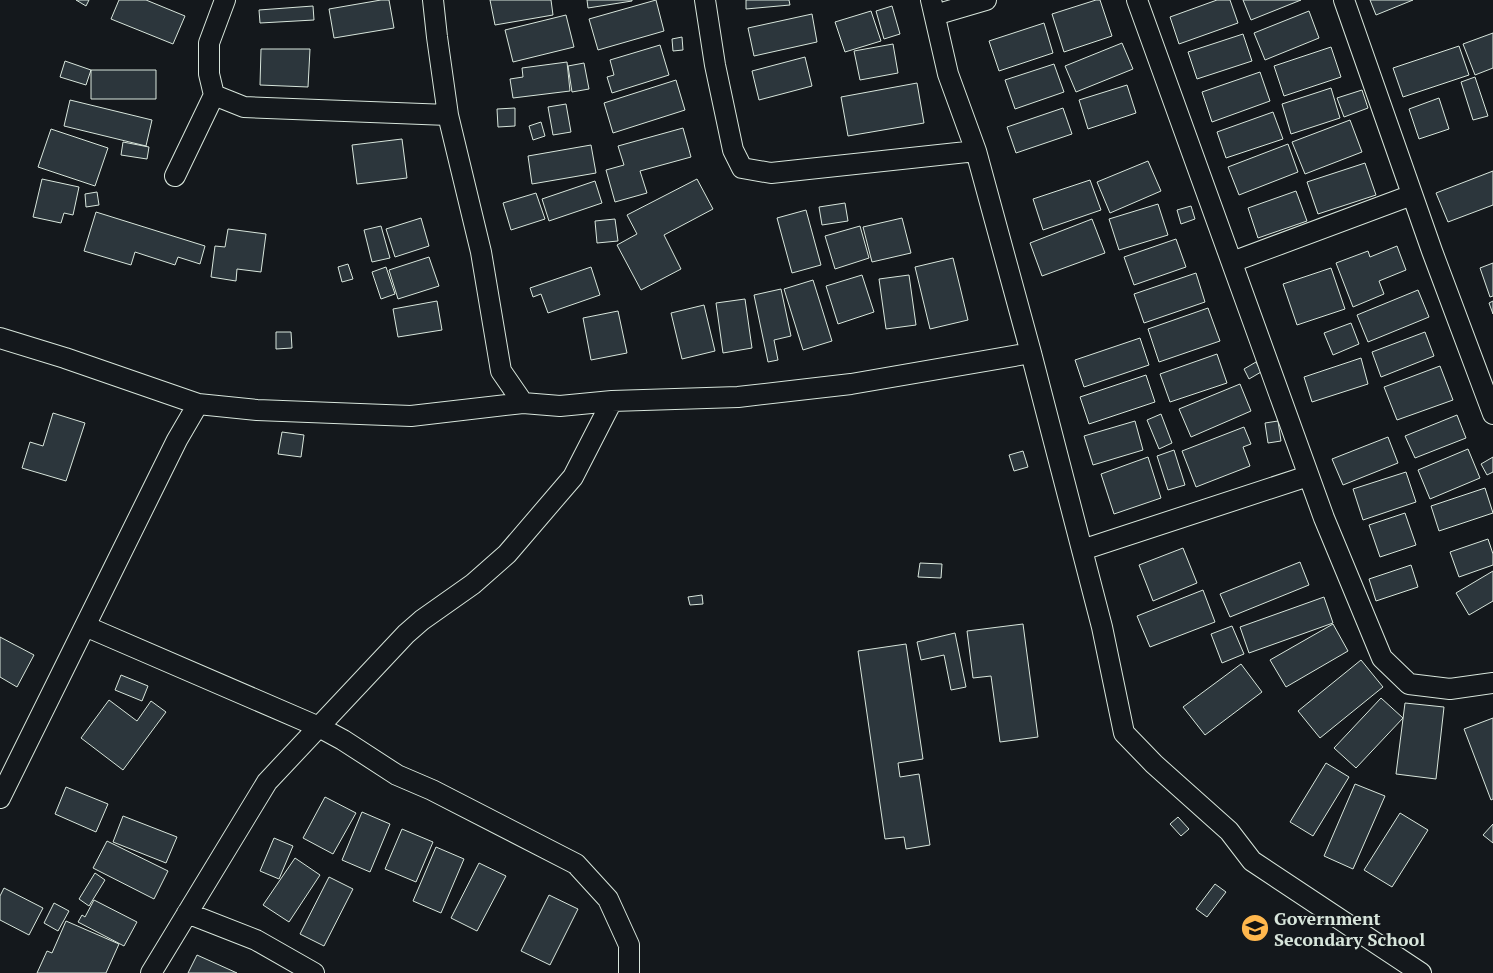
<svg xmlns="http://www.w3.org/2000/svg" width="1493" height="973" viewBox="0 0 1493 973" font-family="'PT Serif',serif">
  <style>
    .building { fill: #2c363c; stroke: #d8e6dc }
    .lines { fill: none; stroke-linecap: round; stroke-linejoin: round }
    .minor-casing { stroke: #d8e6dc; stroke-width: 22 }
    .minor { stroke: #14181c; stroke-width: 20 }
    .labels { text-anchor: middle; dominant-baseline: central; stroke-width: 4; stroke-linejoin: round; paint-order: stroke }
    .poi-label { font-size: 18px; font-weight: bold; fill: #d8e6dc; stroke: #14181c; text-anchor: start }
  </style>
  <rect width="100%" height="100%" fill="#14181c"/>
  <path class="building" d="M76,0H89L86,6Z
    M119,0H146L185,16L173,44L111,19Z
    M381,0H389L394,28L334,38L329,9Z
    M490,0H551L553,15L495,25Z
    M587,0H632V1L588,8Z
    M656,0L664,31L598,50L589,19Z
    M746,0H789L790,5L746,9Z
    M1096,0H1100L1112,36L1064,52L1052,14Z
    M1217,0H1230L1238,23L1179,44L1170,17Z
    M1243,0H1301L1251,20Z
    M1370,0H1413L1376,15Z
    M313,6L314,20L260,23L259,10Z
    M892,6L900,34L884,39L876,11Z
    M871,11L881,41L845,52L835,22Z
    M1309,11L1319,38L1265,60L1254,33Z
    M812,14L817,42L754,56L748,28Z
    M566,15L574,47L513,62L505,30Z
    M1044,23L1053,53L999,71L989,41Z
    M1493,33V68L1475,75L1463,44Z
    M1243,34L1252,61L1197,79L1188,52Z
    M682,37L683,50L673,51L672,39Z
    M1122,43L1133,69L1076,92L1065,66Z
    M893,44L898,73L860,80L854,51Z
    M660,45L669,75L612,93L607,77L614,75L610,60Z
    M1459,46L1469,75L1403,97L1393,68Z
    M1331,47L1341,77L1284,96L1274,66Z
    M261,49H310L308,87L260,85Z
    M805,57L812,86L759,100L752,71Z
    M65,61L91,70L86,85L60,77Z
    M567,62L570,91L513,98L510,79L523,77L522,68Z
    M584,63L589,89L572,92L568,66Z
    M1054,64L1064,92L1015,109L1005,80Z
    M91,70H156V99H91Z
    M1260,72L1270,101L1212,122L1202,92Z
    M1475,77L1488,116L1473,120L1461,82Z
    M676,80L685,110L613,133L604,103Z
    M917,83L924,123L848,136L841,97Z
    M1127,85L1136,113L1088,129L1079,100Z
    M1331,88L1340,118L1291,134L1282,104Z
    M1362,90L1368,108L1344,117L1337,98Z
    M1439,98L1449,129L1419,139L1409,109Z
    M70,100L152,120L146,146L64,126Z
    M566,104L571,132L553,135L548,107Z
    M515,108V126L498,127L497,109Z
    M1063,108L1072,134L1016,153L1007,127Z
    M1273,112L1283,139L1226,158L1217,132Z
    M1350,120L1362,152L1305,174L1292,142Z
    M541,122L545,136L533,140L529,126Z
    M683,128L691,157L640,171L647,193L615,202L606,170L624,165L618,146Z
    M51,129L108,148L95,186L38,167Z
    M402,139L407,178L357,184L352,145Z
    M123,142L149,147L147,159L121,155Z
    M1288,144L1298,172L1239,195L1228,167Z
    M591,145L596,173L532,184L528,156Z
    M1148,161L1161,191L1110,213L1097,182Z
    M1365,163L1376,195L1318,214L1307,182Z
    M1493,171V205L1448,222L1436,193Z
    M42,179L79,187L73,215L64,213L61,223L33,217Z
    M697,179L713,209L664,235L681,269L641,290L617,245L637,234L627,215Z
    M1090,180L1101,210L1043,230L1033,199Z
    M595,181L602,203L549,221L542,199Z
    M1296,191L1307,221L1258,238L1248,208Z
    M97,192L99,205L86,207L85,194Z
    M536,193L545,219L511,230L503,203Z
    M845,203L848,221L822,225L819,207Z
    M1158,204L1168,235L1119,250L1109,219Z
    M1191,206L1195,219L1181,224L1177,210Z
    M806,210L821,265L792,273L777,218Z
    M96,212L205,246L200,264L178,257L175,265L135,252L131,265L84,251Z
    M421,218L429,246L395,257L386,229Z
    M902,218L911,253L872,262L863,227Z
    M615,219L618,241L597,243L595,221Z
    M1092,219L1105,253L1042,276L1030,243Z
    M381,226L390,258L372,262L364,230Z
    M860,226L869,258L835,269L825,236Z
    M228,229L266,234L261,272L237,269L236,281L211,277L215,246L225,247Z
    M1176,239L1186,267L1134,285L1124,257Z
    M1397,246L1406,270L1379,281L1384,294L1353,307L1336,263L1368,251L1370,257Z
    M429,257L439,286L398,299L389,270Z
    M953,258L968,320L930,329L915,267Z
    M1493,263V296L1490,297L1480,268Z
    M348,264L353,279L342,282L338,267Z
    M386,267L395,294L381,299L372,272Z
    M591,267L600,295L548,313L541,294L533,297L530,288Z
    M1331,268L1345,309L1297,325L1283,284Z
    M1196,273L1205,302L1144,323L1134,294Z
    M862,275L874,312L838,324L826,286Z
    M909,275L916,325L886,329L879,279Z
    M813,280L832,341L803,350L784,289Z
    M781,289L791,336L774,340L778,360L768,362L754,295Z
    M1418,290L1429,317L1368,342L1357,315Z
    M745,299L752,348L723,353L716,303Z
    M437,301L442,330L398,337L393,309Z
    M1493,301V314L1489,303Z
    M704,305L715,351L682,359L671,313Z
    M1208,308L1220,341L1159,362L1148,329Z
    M618,311L627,353L591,360L583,318Z
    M1351,323L1359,344L1333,355L1324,333Z
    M276,332H291L292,348L276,349Z
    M1425,332L1434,356L1381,377L1372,352Z
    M1140,338L1149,365L1084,387L1075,360Z
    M1217,354L1227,383L1170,402L1160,374Z
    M1361,358L1368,384L1312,402L1304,377Z
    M1256,362L1261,372L1249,379L1244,369Z
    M1440,366L1453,400L1397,420L1384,387Z
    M1146,375L1155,402L1089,424L1080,397Z
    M1240,384L1251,411L1191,437L1179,409Z
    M53,413L85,423L66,481L22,468L30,442L43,446Z
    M1161,414L1172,443L1159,449L1147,420Z
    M1457,415L1466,438L1415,458L1405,436Z
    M1135,421L1143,450L1093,465L1084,436Z
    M1278,421L1281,441L1268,443L1265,423Z
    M1244,427L1251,444L1243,447L1250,466L1196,487L1182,451Z
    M282,432L304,435L301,457L278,454Z
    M1388,437L1398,463L1343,485L1332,459Z
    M1468,449L1480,478L1430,499L1418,470Z
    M1174,450L1185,485L1168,490L1157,456Z
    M1023,451L1028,467L1014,471L1009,455Z
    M1148,457L1161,498L1114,514L1101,474Z
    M1493,457V472L1487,475L1481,464Z
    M1406,472L1416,502L1363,520L1353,489Z
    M1485,488L1493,513L1439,531L1431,506Z
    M1405,513L1416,545L1380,557L1369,525Z
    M1488,539L1493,554V565L1459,577L1450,552Z
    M1183,548L1197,583L1153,601L1139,565Z
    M1300,562L1309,585L1230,617L1220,594Z
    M920,563L942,564L941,578L918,577Z
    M1411,565L1418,587L1376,601L1369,579Z
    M1493,571V601L1469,615L1456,593Z
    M1203,590L1215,622L1150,647L1137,616Z
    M702,595L703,604L690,605L688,597Z
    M1324,597L1333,623L1249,653L1240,627Z
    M1023,624L1038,737L1000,742L991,676L973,678L967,631Z
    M1333,624L1348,651L1286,687L1270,660Z
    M1232,626L1244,654L1222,663L1211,634Z
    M955,633L966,687L951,690L944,655L921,660L917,642Z
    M0,637L34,655L17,687L0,677Z
    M906,644L923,759L898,763L900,777L919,774L930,845L906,849L904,837L885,839L858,651Z
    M1361,660L1383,687L1320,738L1298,711Z
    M1241,664L1262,692L1205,735L1183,707Z
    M121,675L148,686L142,701L115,690Z
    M1381,698L1403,718L1356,768L1334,748Z
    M109,700L137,721L151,701L166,712L123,770L81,738Z
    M1405,703L1444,707L1436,779L1396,774Z
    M1493,718V799L1491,800L1464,729Z
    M1326,763L1349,777L1313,836L1290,822Z
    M1355,784L1385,796L1353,869L1324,856Z
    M66,787L108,804L96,832L55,814Z
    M325,797L356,813L333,854L303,838Z
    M362,812L390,824L370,872L342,860Z
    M1400,813L1428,830L1392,887L1364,870Z
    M123,816L177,837L166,863L113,842Z
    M1178,817L1189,829L1181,836L1170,824Z
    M1493,824V843L1483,835Z
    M402,829L433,842L416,882L385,869Z
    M274,838L293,846L279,879L260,871Z
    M107,841L168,871L154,899L93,868Z
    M436,847L464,859L441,913L413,901Z
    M295,858L320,875L289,922L263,905Z
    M479,863L506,876L477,931L451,918Z
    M95,873L105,880L89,906L79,899Z
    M329,877L353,889L324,946L300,934Z
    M1215,884L1226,892L1207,917L1196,909Z
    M4,888L43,908L29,935L0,920V896Z
    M549,895L578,909L550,965L521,951Z
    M94,900L137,922L124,946L78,922L82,915L85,917Z
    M54,903L69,911L58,931L44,923Z
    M66,921L119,944L106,973H37L47,951L52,953Z
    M197,955L237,973H188Z"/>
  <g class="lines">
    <defs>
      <path id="minor" d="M225,0L209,43V74L214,95L244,107L448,115
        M433,0L437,37L448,115L481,252L501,371L523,403
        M705,0L715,65L733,150L742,168L771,173L976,151
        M931,0L948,74L976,151L1031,353L1102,627L1124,733L1154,764L1229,831L1252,861L1421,973
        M1137,0L1324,518L1382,658L1409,684L1450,689L1493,683
        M1344,0L1432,251L1493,414
        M935,15L986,0
        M175,176L214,95
        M1232,262L1412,195
        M0,338L65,358L198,404L257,410L411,416L523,403L560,406L612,401L738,397L851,384L1031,353
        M1082,550L1308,476
        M85,626L319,727L343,740L397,775L432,790L576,864L608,899L629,945V973
        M0,798L177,440L198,404
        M187,913L256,940L314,973
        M151,973L267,782L406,634L422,620L473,584L507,554L573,477L612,401"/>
    </defs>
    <use href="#minor" class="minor-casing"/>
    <use href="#minor" class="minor"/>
  </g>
  <defs>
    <symbol id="school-disc" viewBox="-11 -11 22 22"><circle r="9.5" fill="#ffb74d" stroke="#14181c"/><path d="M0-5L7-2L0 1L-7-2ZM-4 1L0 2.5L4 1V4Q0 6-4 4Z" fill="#111"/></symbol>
  </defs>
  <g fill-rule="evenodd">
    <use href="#school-disc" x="1239" y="912" width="32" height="32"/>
  </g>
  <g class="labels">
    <g class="poi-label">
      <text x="1274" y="918">Government<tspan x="1274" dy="21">Secondary School</tspan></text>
    </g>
  </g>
</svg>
